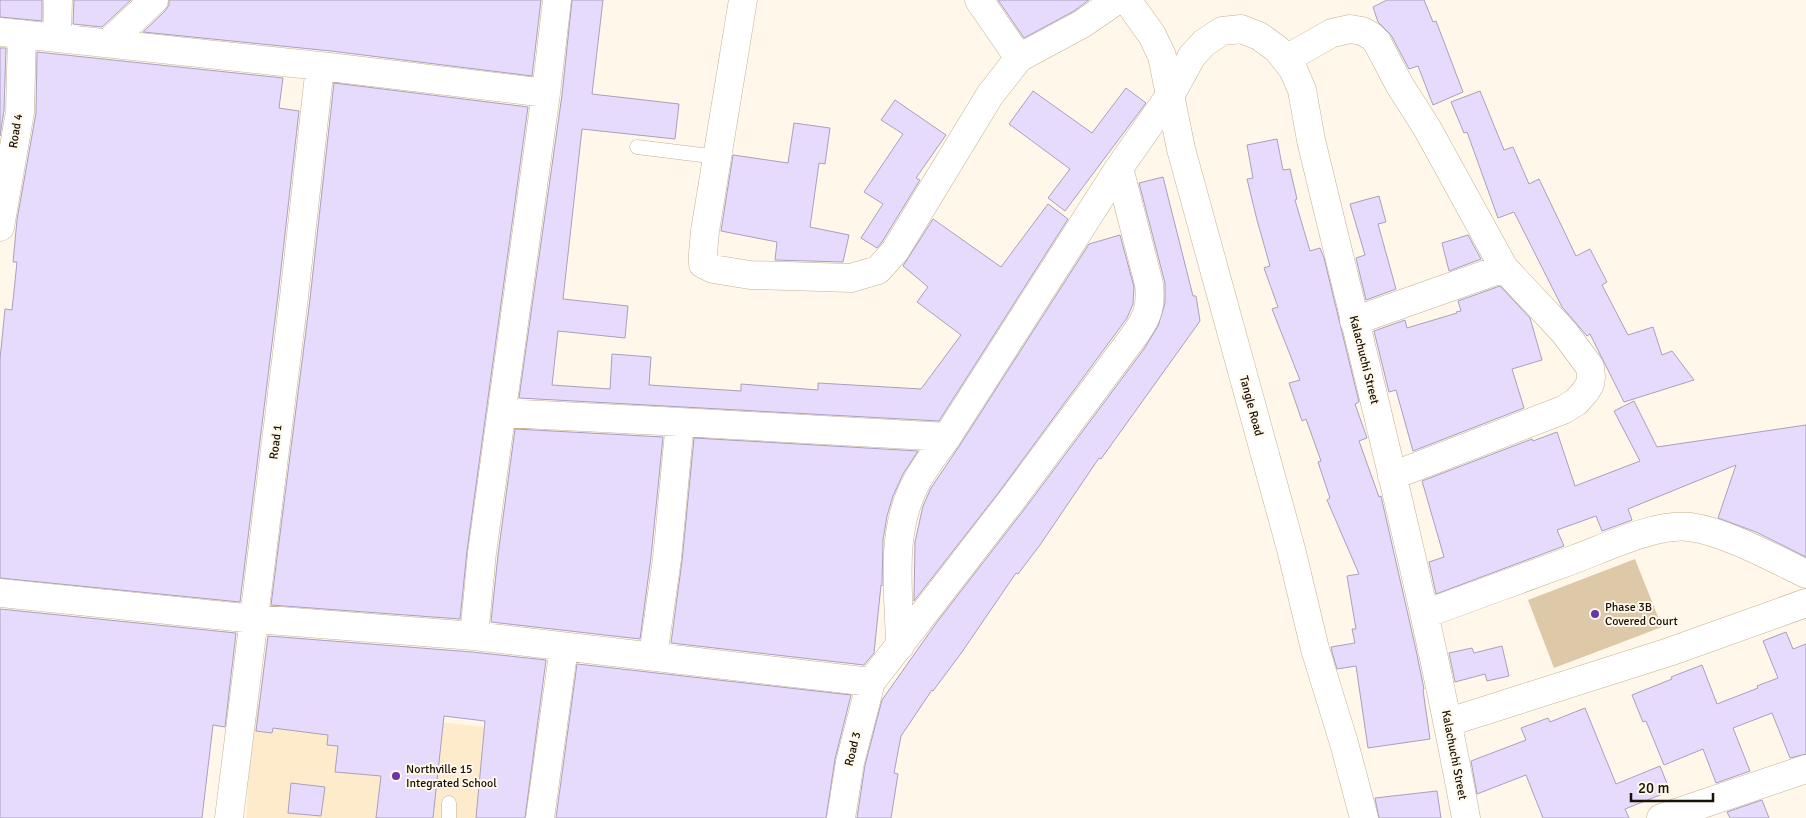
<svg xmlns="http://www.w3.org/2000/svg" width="1806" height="818" viewBox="0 0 1806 818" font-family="Signika,sans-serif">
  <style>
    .built { fill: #feebcc }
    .green { fill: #ddc9a8 }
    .building { fill: #e6dbfc; stroke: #aa9fbe }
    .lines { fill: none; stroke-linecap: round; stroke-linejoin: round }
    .lane-casing { stroke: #c4b194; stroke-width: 15 }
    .street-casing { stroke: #c4b194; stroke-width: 29 }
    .secondary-casing { stroke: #c4b194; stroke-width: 29 }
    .lane { stroke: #fff; stroke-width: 14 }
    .street { stroke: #fff; stroke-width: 28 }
    .secondary { stroke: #fff; stroke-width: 28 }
    .poi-dot { fill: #6b33a9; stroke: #fff7ea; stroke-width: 2 }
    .labels { text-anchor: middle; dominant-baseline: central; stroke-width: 4; stroke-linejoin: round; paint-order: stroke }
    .street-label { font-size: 12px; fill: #181107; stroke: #fff7ea }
    .poi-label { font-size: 12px; fill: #181107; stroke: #fff7ea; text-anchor: start }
  </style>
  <rect width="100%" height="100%" fill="#fff7ea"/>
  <path class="built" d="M253,704L548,733L537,818H246Z"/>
  <path class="green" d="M1635,559L1662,627L1554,668L1528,600Z"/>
  <path class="building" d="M0,0H42V21L0,17Z
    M74,0H131L102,27L73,24Z
    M169,0H541L532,76L331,51L143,32L165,11L169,5Z
    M572,0H603L592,94L679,104L675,139L582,129L563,299L628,306L625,338L558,331L552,385L610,389L612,354L651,357L649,385L741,391V384L818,390V383L921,389L961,335L917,302L928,287L903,266L933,219L1001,267L1048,204L1068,219L939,421L519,398L562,95Z
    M998,0H1089L1074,11L1024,38Z
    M1387,0H1424L1433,22L1436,21L1463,92L1433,105L1418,66L1409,69L1391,35L1378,22L1373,7Z
    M0,48H6L4,110L0,136Z
    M37,52L283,78L279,108L299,111L278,295L240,602L0,578V359L5,309L12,310L17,262H13L17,220L36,113Z
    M334,83L528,107L467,551L460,619L271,605L310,299Z
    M1126,88L1146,103L1065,211L1048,198L1070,169L1009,124L1033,91L1092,133Z
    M1480,91L1504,150L1513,147L1529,184L1539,179L1576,256L1590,249L1607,282L1602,285L1628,335L1653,327L1662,355L1672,351L1694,380L1624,402L1590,334L1587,336L1562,307L1514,212L1498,218L1467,132L1464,133L1451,102Z
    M895,100L946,135L916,178L920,180L882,242L877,248L861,238L883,204L864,192L903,134L881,120Z
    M794,123L830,128L825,164L819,163L810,227L849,235L843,262L775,260L777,242L721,231L733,155L788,163Z
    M1277,139L1283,170L1290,169L1297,199L1295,200L1310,251L1320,248L1324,258L1359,402L1355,404L1367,438L1359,441L1379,497L1381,496L1416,650L1424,689L1423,690L1430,739L1368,748L1356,666L1337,669L1332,652L1331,647L1355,643L1352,629H1356L1347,576L1359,574L1327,500L1330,498L1318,462L1321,461L1306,419L1302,421L1289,383L1300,380L1272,309L1278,307L1264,268L1270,266L1257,220L1247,179L1253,178L1247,145Z
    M1163,177L1193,296H1196L1200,321L1101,459L1099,458L1040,545L1018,574L1016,573L962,652L933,691L932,690L901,736L894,773L898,774L891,818H857L865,765L882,700L937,622L1023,511L1144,349L1158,326L1165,303V283L1139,183Z
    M1379,196L1386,222L1378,224L1396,289L1366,300L1356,258L1365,255L1350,204Z
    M1120,235L1134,287L1133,304L1127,318L999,492L914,601L915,542L923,506L931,488L960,445L1089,244Z
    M1468,235L1481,259L1449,271L1442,243Z
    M1500,286L1530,318L1542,360L1512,369L1524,408L1413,451L1396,390L1389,392L1374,331L1405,320L1407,328L1457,313L1456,312L1461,311L1458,301Z
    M1634,401L1657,447L1806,425V557L1756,532L1718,518L1736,465L1628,509L1632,520L1602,531L1596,516L1557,530L1564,546L1436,594L1429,562L1444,557L1422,481L1532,439L1533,441L1557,432L1575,486L1640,461L1614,411Z
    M515,429L663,437L651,557L640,639L491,622L498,555Z
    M694,438L918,451L903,474L893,496L887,516L883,540L882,586L881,585L874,653L864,665L671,643L682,561Z
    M0,609L236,633L225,727L213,725L202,818H0Z
    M1786,632L1793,649L1806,644V754L1790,758L1772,713L1733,728L1750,771L1716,783L1703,749L1664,765L1646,721L1643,722L1632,695L1672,679L1671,677L1702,665L1717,704L1758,688L1757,686L1778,678L1763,641Z
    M268,636L472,652L546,660L525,818H476L485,721L444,716L433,818H376L381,776L335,772L338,746L327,745L328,735L273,728L272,733L256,731Z
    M1502,646L1509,676L1487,681L1485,674L1455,682L1449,653L1472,648L1474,653Z
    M577,664L851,695L835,759L826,818H556Z
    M1585,708L1616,784L1660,766L1670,791L1625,809L1629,818H1543L1526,775L1477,794L1471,761L1526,740L1521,728L1548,718L1550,722Z
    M291,783L325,787L321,816L288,813Z
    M1437,791L1441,818H1379L1375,798Z
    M1762,800L1769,818H1730L1727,812Z"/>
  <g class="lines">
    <defs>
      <path id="lane" d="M637,147L718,157
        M449,818V803"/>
      <path id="street" d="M743,0L705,231L703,253V264L713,269L750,275L851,278L878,270L895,251L990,95L1019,58L1082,24L1117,0
        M979,0L1019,58
        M0,32L329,67L546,93
        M57,38L58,0
        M108,43L154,0
        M1286,59L1332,33L1350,29L1362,31L1371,36L1377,42L1399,84L1427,128L1504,268L1564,332L1590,367L1591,377L1590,384L1585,392L1576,402L1563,410L1392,476
        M0,227L20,112L22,34
        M1354,321L1504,268
        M502,413L680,422L947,437
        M0,593L255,619L474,636L871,682
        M1425,614C1475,596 1525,577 1575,559C1607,547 1656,523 1690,527C1726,532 1773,558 1806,574
        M474,636L482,553L546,93L557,0
        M900,646C899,591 889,531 917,481C925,466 937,451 947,437L1119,168L1171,94L1192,56L1204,43L1222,31L1241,29L1259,36L1277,49L1293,69L1302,90L1311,140C1365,365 1424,590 1466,818
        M653,656L667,559L680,422
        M1449,722L1669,652L1806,603
        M229,818L294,297L320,66
        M540,818L564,647
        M841,818L850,762L871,682L1011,501L1131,340C1146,320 1152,309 1149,284L1119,168
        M1661,818L1806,769"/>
      <path id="secondary" d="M1127,0L1152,35L1162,56L1181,149L1291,549L1315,649L1344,743L1364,818"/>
    </defs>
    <use href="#lane" class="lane-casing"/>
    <use href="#street" class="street-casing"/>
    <use href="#secondary" class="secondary-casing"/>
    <use href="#lane" class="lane"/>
    <use href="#street" class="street"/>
    <use href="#secondary" class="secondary"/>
  </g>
  <g class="poi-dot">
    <circle cx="1595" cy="614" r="5"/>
    <circle cx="396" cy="776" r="5"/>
  </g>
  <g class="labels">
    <g class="street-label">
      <text transform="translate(16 131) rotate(-81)">Road 4</text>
      <text transform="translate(1364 360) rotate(76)">Kalachuchi Street</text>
      <text transform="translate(1251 406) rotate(75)">Tangle Road</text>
      <text transform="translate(276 442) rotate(-83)">Road 1</text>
      <text transform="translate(853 749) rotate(-76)">Road 3</text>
      <text transform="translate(1454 755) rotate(79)">Kalachuchi Street</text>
    </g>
    <g class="poi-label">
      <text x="1605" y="607">Phase 3B<tspan x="1605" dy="14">Covered Court</tspan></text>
      <text x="406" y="769">Northville 15<tspan x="406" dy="14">Integrated School</tspan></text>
    </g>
  </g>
  <path d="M1631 793v8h82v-8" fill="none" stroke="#181107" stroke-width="2.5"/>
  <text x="1638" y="793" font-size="15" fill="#181107" stroke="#fff7ea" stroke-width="4" paint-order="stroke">20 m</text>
</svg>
